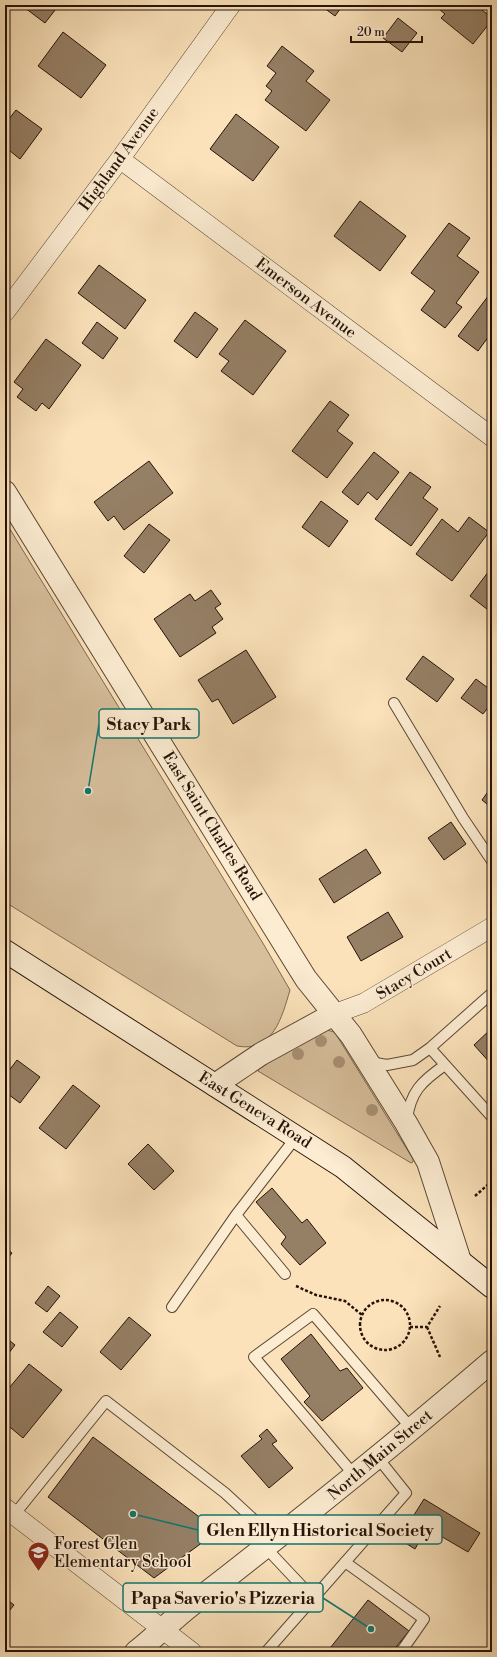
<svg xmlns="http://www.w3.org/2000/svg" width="497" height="1657" viewBox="0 0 497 1657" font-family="'Libre Bodoni',serif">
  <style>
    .green { fill: #d7bf9c; stroke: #7e6952 }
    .building { fill: #957f65; stroke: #261308 }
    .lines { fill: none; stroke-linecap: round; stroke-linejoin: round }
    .service-casing { stroke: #5b4734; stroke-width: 12 }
    .minor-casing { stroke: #5b4734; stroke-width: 20 }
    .tertiary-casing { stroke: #5b4734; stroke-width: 24 }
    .secondary-casing { stroke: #261308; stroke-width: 24 }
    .path { stroke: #261308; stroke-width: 2.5; stroke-dasharray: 3 2; stroke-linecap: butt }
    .service { stroke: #fcecd2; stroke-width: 10 }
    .minor { stroke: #fcecd2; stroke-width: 19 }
    .tertiary { stroke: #fcecd2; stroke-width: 22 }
    .secondary { stroke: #fcecd2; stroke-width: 22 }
    .tree { fill: #a89175 }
    .labels { text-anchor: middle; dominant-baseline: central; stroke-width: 3; stroke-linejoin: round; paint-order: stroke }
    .street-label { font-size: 16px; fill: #261308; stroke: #fcecd2 }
    .poi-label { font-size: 16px; fill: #261308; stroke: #fcecd2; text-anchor: start }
    .leader { fill: none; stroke: #0f766e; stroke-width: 1.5 }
    .callout-dot { fill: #0f766e; stroke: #fcecd2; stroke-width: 1.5 }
    .callout { fill: #fcecd2; stroke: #0f766e; stroke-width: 1.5 }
    .callout-label { font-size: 17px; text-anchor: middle; font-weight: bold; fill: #261308 }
  </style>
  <rect width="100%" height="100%" fill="#fbe2ba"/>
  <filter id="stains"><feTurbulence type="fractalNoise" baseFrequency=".005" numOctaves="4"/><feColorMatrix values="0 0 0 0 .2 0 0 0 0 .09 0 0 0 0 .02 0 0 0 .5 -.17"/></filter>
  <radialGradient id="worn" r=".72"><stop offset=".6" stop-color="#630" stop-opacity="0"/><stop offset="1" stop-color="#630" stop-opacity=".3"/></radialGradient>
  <path class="green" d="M5,521L264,945L290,990C282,1017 273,1053 237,1046L5,902Z
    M327,1030L334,1032L337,1036L413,1159V1162L411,1163L258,1071V1068Z"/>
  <path class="building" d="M21,5H59L45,23Z
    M320,5H343L335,16Z
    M434,5H478L477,6L492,18V20L473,44L441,18L445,14Z
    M398,18L417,33L402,52L383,38Z
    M63,32L106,65L81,98L38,66Z
    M282,46L314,71L306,81L330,100L306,131L265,100L272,91L266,86L276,73L267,66Z
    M16,110L42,129L20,159L5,147V124Z
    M236,114L279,147L253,181L210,149Z
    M360,201L406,236L380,271L334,236Z
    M449,223L470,238L457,256L479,272L456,303L462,307L445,328L421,310L435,291L411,273Z
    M99,265L146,300L125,329L78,293Z
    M492,291V338L489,336L478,351L458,336Z
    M195,312L218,329L197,358L174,341Z
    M245,320L286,351L253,395L221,371L229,361L219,354Z
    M97,322L118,338L103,359L82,343Z
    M46,339L81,365L49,409L42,403L36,411L17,397L23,389L14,382Z
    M330,401L349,415L337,431L353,443L327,478L292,451Z
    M374,452L399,472L377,500L368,492L358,505L342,492Z
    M149,461L173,493L124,530L114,516L108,521L94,502Z
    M410,472L431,487L423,498L438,509L411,546L375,519Z
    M321,501L348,521L329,547L302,527Z
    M469,517L489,532L452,581L416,554L442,519L458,532Z
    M149,524L170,540L144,573L124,556Z
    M492,567V613L470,596Z
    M211,590L221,604L215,608L223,619L212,627L216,633L180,657L154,619L190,594L195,601Z
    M246,650L276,697L233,724L218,699L212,702L198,680Z
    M423,656L454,679L437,702L406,679Z
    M476,679L492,691V702L483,714L461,698Z
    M492,786V808L482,800Z
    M451,822L466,844L444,860L428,838Z
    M366,849L381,873L334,903L319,879Z
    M388,912L403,937L361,961L347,937Z
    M492,1028V1065L474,1045Z
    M17,1060L40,1077L20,1103L5,1092V1076Z
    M73,1085L100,1106L66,1149L39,1128Z
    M148,1144L174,1171L154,1190L128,1164Z
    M272,1188L302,1223L307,1219L326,1243L300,1265L281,1244L286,1237L256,1202Z
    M5,1248L12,1253L5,1262Z
    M48,1286L60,1296L47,1312L35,1303Z
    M60,1312L78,1327L62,1347L43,1332Z
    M129,1317L151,1335L121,1370L100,1352Z
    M311,1334L340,1371L347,1368L363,1388L322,1421L304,1402L310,1396L281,1359Z
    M5,1337L15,1345L5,1358Z
    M29,1364L62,1390L23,1438L5,1423V1393Z
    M267,1429L277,1441L272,1444L293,1468L269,1488L241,1456L262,1439L259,1436Z
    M93,1437L218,1531L154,1578L48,1497Z
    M424,1499L480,1533L468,1552L427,1528L415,1549L399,1539Z
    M5,1598L14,1605L5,1616Z
    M368,1600L409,1631L392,1652H327Z"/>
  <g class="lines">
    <defs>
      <path id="service" d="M394,703L463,818L492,861
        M430,1048L492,1117
        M370,1062L387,1065L413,1060L430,1048L492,993
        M407,1120C410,1092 422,1081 445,1065
        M236,1215L285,1274
        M172,1307L236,1215L297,1136
        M355,1476L254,1357L313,1314L412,1429
        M14,1515L106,1401L225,1493L276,1540
        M266,1548L313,1598
        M345,1562L424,1619L401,1652
        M266,1652L406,1493L378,1458"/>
      <path id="minor" d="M120,159L492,437
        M5,312L120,159L231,5
        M334,1014L364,1003L492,927
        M5,1508L192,1652"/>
      <path id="tertiary" d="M5,492L296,963L306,979L351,1035L406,1123L428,1162L459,1258
        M215,1085L261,1054L334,1014
        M136,1652C155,1637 172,1620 191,1605C293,1526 394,1445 492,1361"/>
      <path id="secondary" d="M5,951L343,1167L492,1287"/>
    </defs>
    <use href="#service" class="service-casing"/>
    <use href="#minor" class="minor-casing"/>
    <use href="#tertiary" class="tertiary-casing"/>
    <use href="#secondary" class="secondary-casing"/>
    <path class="path" d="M475,1196L492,1181
      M296,1286L316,1295L345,1301L362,1315
      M360 1325a25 25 0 1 1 50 0a25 25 0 1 1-50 0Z
      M410,1327H427L440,1306
      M427,1327L440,1357"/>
    <use href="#service" class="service"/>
    <use href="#minor" class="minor"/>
    <use href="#tertiary" class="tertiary"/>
    <use href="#secondary" class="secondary"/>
  </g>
  <g class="tree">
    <circle cx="321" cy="1041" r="6"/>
    <circle cx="298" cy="1054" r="6"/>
    <circle cx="339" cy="1062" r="6"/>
    <circle cx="372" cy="1110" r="6"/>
  </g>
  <defs>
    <symbol id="school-pin" viewBox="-11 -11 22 30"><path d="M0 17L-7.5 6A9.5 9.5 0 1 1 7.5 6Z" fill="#8f2418" stroke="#fcecd2"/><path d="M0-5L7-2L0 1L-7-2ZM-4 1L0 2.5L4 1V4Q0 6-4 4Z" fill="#fff"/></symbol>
  </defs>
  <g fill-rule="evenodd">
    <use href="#school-pin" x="26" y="1540" width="25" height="34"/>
  </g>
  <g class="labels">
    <g class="street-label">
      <text transform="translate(119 159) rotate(-54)">Highland Avenue</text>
      <text transform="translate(306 298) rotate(37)">Emerson Avenue</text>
      <text transform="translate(212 826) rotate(58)">East Saint Charles Road</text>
      <text transform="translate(414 974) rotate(-31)">Stacy Court</text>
      <text transform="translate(255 1110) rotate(32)">East Geneva Road</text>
      <text transform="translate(380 1455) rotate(-40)">North Main Street</text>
    </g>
    <g class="poi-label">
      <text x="54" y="1544">Forest Glen<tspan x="54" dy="18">Elementary School</tspan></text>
    </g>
  </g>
  <path class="leader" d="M88 791L99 724M133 1514L198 1530M371 1629L323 1598"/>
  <g class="callout-dot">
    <circle cx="88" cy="791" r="4"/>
    <circle cx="133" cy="1514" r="4"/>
    <circle cx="371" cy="1629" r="4"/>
  </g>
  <g class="callout">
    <rect x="99" y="709" width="100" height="29" rx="4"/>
    <rect x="198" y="1515" width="244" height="29" rx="4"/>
    <rect x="123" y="1583" width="200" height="29" rx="4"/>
  </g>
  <g class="callout-label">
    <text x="149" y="730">Stacy Park</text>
    <text x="320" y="1536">Glen Ellyn Historical Society</text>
    <text x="223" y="1604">Papa Saverio's Pizzeria</text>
  </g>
  <rect width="497" height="1657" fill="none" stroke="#fbe2ba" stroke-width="20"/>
  <rect x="6" y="6" width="485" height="1645" fill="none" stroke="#261308" stroke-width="2"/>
  <rect x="10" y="10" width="477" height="1637" fill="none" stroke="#261308"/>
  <path d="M351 36v6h71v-6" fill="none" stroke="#261308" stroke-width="2"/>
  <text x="357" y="36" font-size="12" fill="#261308" stroke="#fcecd2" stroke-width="3" paint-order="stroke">20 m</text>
  <rect width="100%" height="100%" filter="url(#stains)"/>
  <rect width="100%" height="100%" fill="url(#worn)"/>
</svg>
